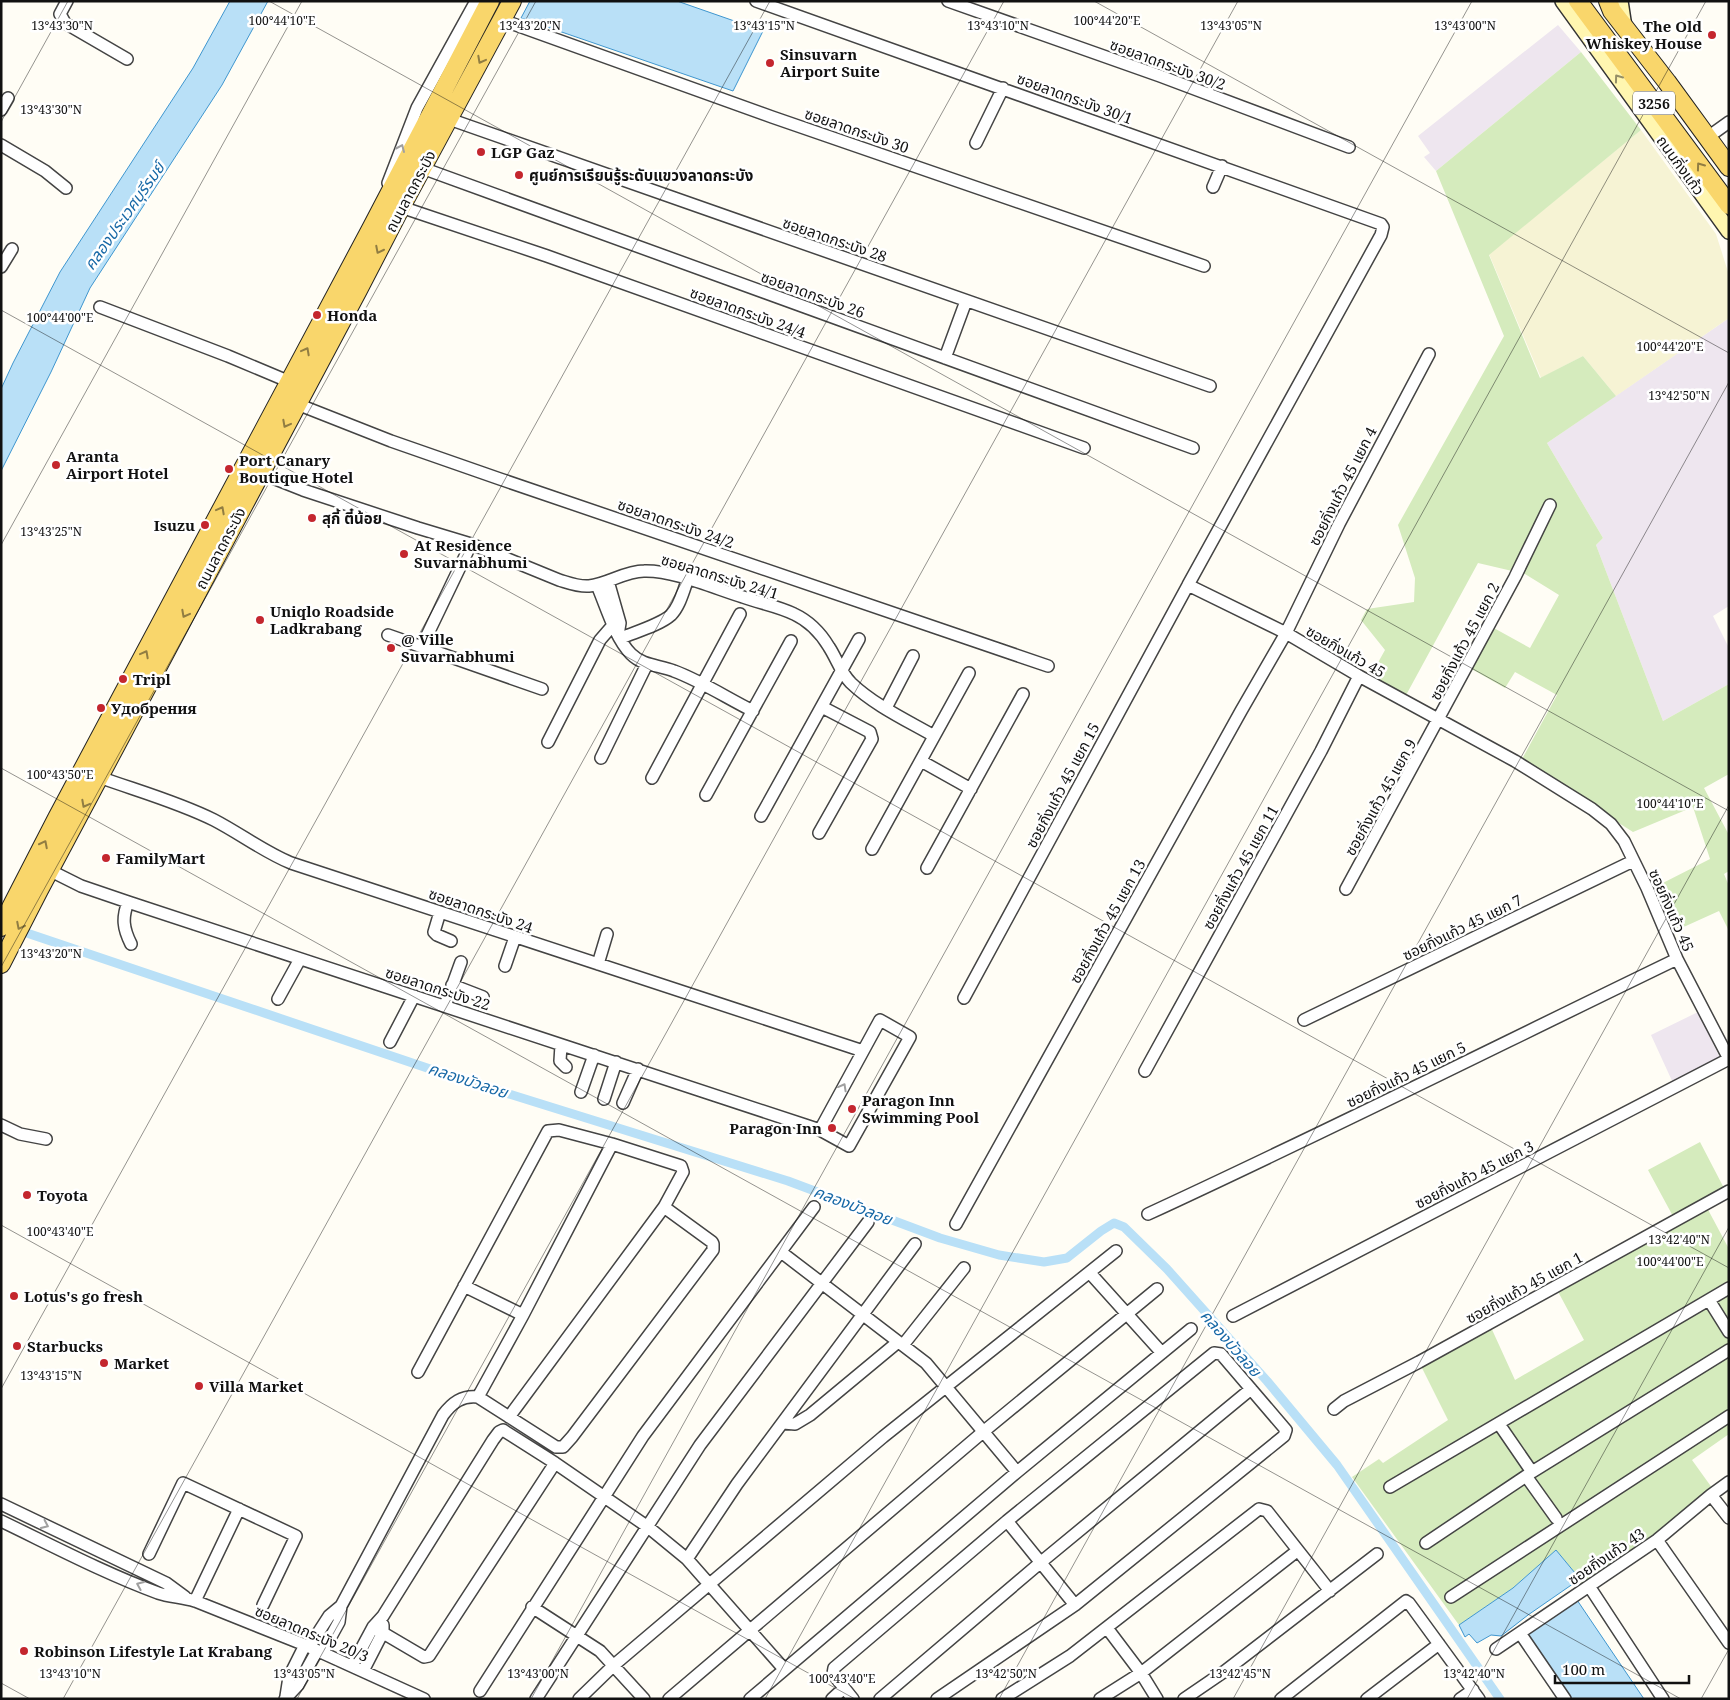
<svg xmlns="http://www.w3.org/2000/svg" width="1730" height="1700" viewBox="0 0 1730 1700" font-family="'Noto Serif','Noto Sans Thai',serif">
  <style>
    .industrial { fill: #eee6ef }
    .farmland { fill: #f6f3d4 }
    .green { fill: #d5ebbd }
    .water { fill: #b9e0f7; stroke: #3f96cf }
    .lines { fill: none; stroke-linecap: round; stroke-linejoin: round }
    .canal { stroke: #b9e0f7; stroke-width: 9 }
    .minor-casing { stroke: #444; stroke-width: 14 }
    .secondary-casing { stroke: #333; stroke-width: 18 }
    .primary-casing { stroke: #222; stroke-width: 20 }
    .minor { stroke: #fff; stroke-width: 11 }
    .secondary { stroke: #fff6b0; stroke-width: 15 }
    .primary { stroke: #f9d66b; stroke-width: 18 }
    .oneway { stroke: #917d42 }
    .oneway2 { stroke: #948f68 }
    .oneway3 { stroke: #a0a0a0 }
    .ticks { fill: none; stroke: #111; stroke-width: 1; stroke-opacity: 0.45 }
    .poi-dot { fill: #c4262e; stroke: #fff; stroke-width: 2 }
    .labels { text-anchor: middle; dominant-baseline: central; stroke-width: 5; stroke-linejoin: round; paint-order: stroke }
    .shield { fill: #fff; stroke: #585858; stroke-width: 1 }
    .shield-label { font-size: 14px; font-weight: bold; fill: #111 }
    .poi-label { font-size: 15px; font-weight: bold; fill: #111; stroke: #fff; text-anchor: start }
    .street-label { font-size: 15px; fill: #111; stroke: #fff }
    .water-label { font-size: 16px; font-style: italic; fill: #1768a6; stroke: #fff }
    .ticks-label { font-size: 12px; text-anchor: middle; fill: #111; stroke: #fff; stroke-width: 5; stroke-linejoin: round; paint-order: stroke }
  </style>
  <rect width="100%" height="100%" fill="#fffdf5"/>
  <path class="industrial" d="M1558,25L1581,52L1436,171L1424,157L1430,153L1418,136Z
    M1729,318V606L1713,616L1729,648V684L1663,721L1596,545L1603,538L1547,443Z
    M1698,1012L1721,1060L1673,1083L1651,1035Z"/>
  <path class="farmland" d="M1641,130L1716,234L1729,275V318L1616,396L1583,356L1541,378L1489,254Z"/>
  <path class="green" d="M1581,52L1641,130L1489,255L1540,378L1583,356L1616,396L1547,443L1603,538L1596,545L1663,721L1729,684V774L1704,788L1729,835V871L1724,874L1729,886V931L1719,911L1677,930L1653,888L1710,859L1693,807L1633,832L1521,761L1557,695L1515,672L1505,688L1468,667L1492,627L1530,648L1559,595L1525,574L1478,563L1405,697L1370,677L1385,650L1361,620L1367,609L1414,602L1415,578L1398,525L1504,336L1436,171Z
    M1700,1142L1726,1192L1705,1204L1729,1249V1434L1692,1460L1715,1492L1582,1584L1580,1579L1556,1550L1513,1588L1459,1625L1352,1477L1379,1459L1383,1463L1448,1420L1419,1362L1489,1323L1515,1380L1584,1340L1555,1286L1675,1220L1648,1170Z"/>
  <path class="water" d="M230,1H268L222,85L90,288L51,372L1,471V389L13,363L60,272L193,68Z
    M530,1H677L763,31L733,91L521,18Z
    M1556,1550L1580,1579L1528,1615L1501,1636L1491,1635L1477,1643L1469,1634L1465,1637L1459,1625L1513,1588Z
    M1577,1600L1644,1699H1568L1524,1635Z"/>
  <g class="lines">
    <path class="canal" d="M15,929L442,1073L788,1181L940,1238L999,1255L1044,1262L1067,1258L1101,1231L1114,1223L1124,1227L1167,1269L1267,1381L1337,1465L1500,1699"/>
    <defs>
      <path id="minor" d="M67,1L60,14L65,23L127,59
        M756,1L1381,224L1383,227L1381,235L1188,585L1286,633L1359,676L1515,761L1592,809L1611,824L1624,841L1647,888L1677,959L1729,1059L1233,1316
        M948,1L1160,76L1349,147
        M502,20L772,117L1204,266
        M1,110L8,98
        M449,119L1210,386
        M1708,137L1729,122
        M976,143L1003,88
        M1,145L45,171L66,188
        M422,168L1193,448
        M388,183L417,108L476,1
        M1213,187L1222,166
        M401,207L547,256L1084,448
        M1,267L12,249
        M100,307L228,356L290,382
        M945,358L966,301
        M297,404L391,441L500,479L1048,666
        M260,473L303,490L418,528L471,544L559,580C569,583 579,587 589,586C608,584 625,571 644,571C673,570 714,588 743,597C759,603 778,606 794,614C809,621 820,632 829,647C837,659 840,672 851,683C874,705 906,720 934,736
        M608,581L620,623L619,629
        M597,585C606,606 615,638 631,654C643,666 659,665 674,671C701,681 727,698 753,711
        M388,635L542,689
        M621,638C635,632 660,625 671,615C680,606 683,591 688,579
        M422,646L471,544
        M886,708L913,656
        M548,742L600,640L613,625L619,623
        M601,758L647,664
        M921,761L971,789
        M99,777C138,791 178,802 214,820C241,834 264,852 291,863L863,1051
        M652,778L740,614
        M706,795L791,641
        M761,816L859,639
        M819,833L872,739L870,732L822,707
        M872,849L969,673
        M927,868L1023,694
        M49,870L81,886L128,902L808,1126L820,1130L849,1146L910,1037L880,1020L820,1130
        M1346,889L1515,577L1550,505
        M128,902C122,918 123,928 131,944
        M440,912L434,932L437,935L451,941
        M598,964L607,934
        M505,966L515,937
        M452,985L483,997
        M964,998L1188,585
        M278,999L300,959
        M445,1006L461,962
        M1304,1020L1633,861
        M390,1042L414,996
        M561,1045L560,1061L566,1067
        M1145,1071L1321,751L1359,676
        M581,1092L594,1055
        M604,1099L616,1062
        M623,1103L638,1069
        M1,1125L20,1134L46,1139
        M1148,1214C1326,1132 1501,1044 1677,959
        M956,1224L1241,711L1286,633L1339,524L1429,354
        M781,1252L926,1363L1017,1472
        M1090,1273L1162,1353
        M464,1286L523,1315
        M1709,1300L1729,1332
        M903,1345L964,1268
        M418,1372L548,1131L559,1130L612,1144L681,1166L683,1172L664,1207L509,1417
        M478,1397L523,1315L612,1144
        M1334,1409L1344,1401L1419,1362L1729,1191
        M783,1423L795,1424L810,1415L898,1342
        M1499,1424L1532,1472
        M1526,1476L1556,1518
        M1390,1487L1729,1288
        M1711,1495L1729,1518
        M1,1504L166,1583L185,1597
        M1,1521C53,1546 104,1573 158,1593C170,1597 183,1597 195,1601L305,1645L424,1699
        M1007,1521L1075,1605
        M1657,1540L1729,1643
        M1426,1543L1532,1472L1729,1350
        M149,1554L183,1483L296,1536L263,1605
        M687,1559L737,1484L915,1244
        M1589,1586L1663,1699
        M1451,1597L1729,1416
        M195,1601L239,1509
        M532,1607L600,1651L644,1699
        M373,1627L424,1657L429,1656L555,1463
        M1107,1628L1141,1673L1157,1699
        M1520,1633L1565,1699
        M309,1647L329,1616L341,1606
        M1496,1649L1657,1540L1711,1495L1729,1482
        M322,1653L339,1622L341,1606L443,1415C452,1403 462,1395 478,1397L556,1447H563L572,1437L713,1250V1244L712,1242L664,1207
        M352,1666L373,1627L383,1616L493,1440L499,1432L503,1430L555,1463L648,1527L687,1559L784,1669
        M363,1671L383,1632V1625
        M480,1691L643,1436L814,1207
        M286,1696L289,1677L305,1645
        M285,1699L298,1685L317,1651
        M536,1699L700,1445L868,1222
        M579,1699L614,1665L883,1437L1116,1251
        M669,1699L983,1432L1157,1289
        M750,1699L1017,1472L1191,1329
        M832,1699L844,1688
        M853,1699L833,1674L834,1668L1007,1521L1214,1353L1221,1354L1286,1430L1284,1436L1075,1605L937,1699
        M880,1699L1040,1563L1251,1389
        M1002,1699L1070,1656L1259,1509L1267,1511L1330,1591
        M1100,1699L1141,1673L1297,1551
        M1184,1699L1225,1671L1377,1554
        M1281,1699L1406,1601L1409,1603L1479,1699
        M1367,1699L1439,1644
        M1460,1699L1473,1690"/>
      <path id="secondary" d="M1563,1L1729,231
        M1620,1L1624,27"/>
      <path id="primary" d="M1578,1L1729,205
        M1608,1L1612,11L1667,82L1729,167
        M1,927L57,818L372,227L490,1
        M1,964L39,890L358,290L401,207L512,1"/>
    </defs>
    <use href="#minor" class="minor-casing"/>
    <use href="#secondary" class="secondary-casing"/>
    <use href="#primary" class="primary-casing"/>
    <use href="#minor" class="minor"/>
    <use href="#secondary" class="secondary"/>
    <use href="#primary" class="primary"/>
  </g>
  <defs><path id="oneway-chevron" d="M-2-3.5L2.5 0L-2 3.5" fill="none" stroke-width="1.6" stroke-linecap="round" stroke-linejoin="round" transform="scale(1.25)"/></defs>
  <g class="oneway">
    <use href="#oneway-chevron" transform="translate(481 60) rotate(118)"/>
    <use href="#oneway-chevron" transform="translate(1700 166) rotate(-126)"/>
    <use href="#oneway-chevron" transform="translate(379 250) rotate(117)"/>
    <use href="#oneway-chevron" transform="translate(306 351) rotate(-62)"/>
    <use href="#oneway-chevron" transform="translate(286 424) rotate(118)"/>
    <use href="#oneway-chevron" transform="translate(221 510) rotate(-62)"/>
    <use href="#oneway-chevron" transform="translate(185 614) rotate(118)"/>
    <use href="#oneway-chevron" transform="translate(145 654) rotate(-62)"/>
    <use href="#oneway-chevron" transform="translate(85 804) rotate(118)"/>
    <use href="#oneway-chevron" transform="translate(44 844) rotate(-63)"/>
    <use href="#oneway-chevron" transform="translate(20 926) rotate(117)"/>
  </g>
  <use class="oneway2" href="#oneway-chevron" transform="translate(1618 78) rotate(-126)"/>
  <g class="oneway3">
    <use href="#oneway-chevron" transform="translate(401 148) rotate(-66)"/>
    <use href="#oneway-chevron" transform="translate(843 1087) rotate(-61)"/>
    <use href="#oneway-chevron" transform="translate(45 1525) rotate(25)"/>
    <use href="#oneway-chevron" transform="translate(140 1585) rotate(-157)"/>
  </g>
  <path class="ticks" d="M269,1L1729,811M1094,1L1729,353M1,122L68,1M1,310L1729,1268M1,545L302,1M1,768L1681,1699M1,967L536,1M1,1225L855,1699M1,1389L770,1M1,1683L30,1699M63,1699L1004,1M297,1699L1238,1M531,1699L1472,1M765,1699L1706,1M999,1699L1729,382M1233,1699L1729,805M1467,1699L1729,1227M1701,1699L1729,1649"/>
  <g class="poi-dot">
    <circle cx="1712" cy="35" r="5"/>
    <circle cx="770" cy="63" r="5"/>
    <circle cx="481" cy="152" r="5"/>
    <circle cx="519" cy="175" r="5"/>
    <circle cx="317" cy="315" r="5"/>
    <circle cx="56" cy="465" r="5"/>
    <circle cx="229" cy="469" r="5"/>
    <circle cx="312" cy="518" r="5"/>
    <circle cx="205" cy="525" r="5"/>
    <circle cx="404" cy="554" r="5"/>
    <circle cx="260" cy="620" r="5"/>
    <circle cx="391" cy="648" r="5"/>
    <circle cx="123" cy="679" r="5"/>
    <circle cx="101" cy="708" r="5"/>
    <circle cx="106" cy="858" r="5"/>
    <circle cx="852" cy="1109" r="5"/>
    <circle cx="832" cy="1128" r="5"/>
    <circle cx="27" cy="1195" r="5"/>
    <circle cx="14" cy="1296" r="5"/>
    <circle cx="17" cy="1346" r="5"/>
    <circle cx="104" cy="1363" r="5"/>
    <circle cx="199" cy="1386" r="5"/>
    <circle cx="24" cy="1651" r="5"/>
  </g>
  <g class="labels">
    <rect class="shield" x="1633" y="91.5" width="42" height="23" rx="4"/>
    <g class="shield-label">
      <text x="1654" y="103">3256</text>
    </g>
    <g class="poi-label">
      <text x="1702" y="26" text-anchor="end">The Old<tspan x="1702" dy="17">Whiskey House</tspan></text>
      <text x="780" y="54">Sinsuvarn<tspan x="780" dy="17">Airport Suite</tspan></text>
      <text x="491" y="152">LGP Gaz</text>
      <text x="529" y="175">ศูนย์การเรียนรู้ระดับแขวงลาดกระบัง</text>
      <text x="327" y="315">Honda</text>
      <text x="66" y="456">Aranta<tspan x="66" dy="17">Airport Hotel</tspan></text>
      <text x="239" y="460">Port Canary<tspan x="239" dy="17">Boutique Hotel</tspan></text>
      <text x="322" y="518">สุกี้ ตี๋น้อย</text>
      <text x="195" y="525" text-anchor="end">Isuzu</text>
      <text x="414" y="545">At Residence<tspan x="414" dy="17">Suvarnabhumi</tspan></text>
      <text x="270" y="611">Uniqlo Roadside<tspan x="270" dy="17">Ladkrabang</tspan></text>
      <text x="401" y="639">@ Ville<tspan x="401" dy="17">Suvarnabhumi</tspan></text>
      <text x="133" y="679">Tripl</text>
      <text x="111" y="708">Удобрения</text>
      <text x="116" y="858">FamilyMart</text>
      <text x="862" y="1100">Paragon Inn<tspan x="862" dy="17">Swimming Pool</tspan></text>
      <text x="822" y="1128" text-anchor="end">Paragon Inn</text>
      <text x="37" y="1195">Toyota</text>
      <text x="24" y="1296">Lotus's go fresh</text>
      <text x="27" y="1346">Starbucks</text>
      <text x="114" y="1363">Market</text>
      <text x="209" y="1386">Villa Market</text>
      <text x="34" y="1651">Robinson Lifestyle Lat Krabang</text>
    </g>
    <g class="street-label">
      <text transform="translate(1168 64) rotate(20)">ซอยลาดกระบัง 30/2</text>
      <text transform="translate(1075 98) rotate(20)">ซอยลาดกระบัง 30/1</text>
      <text transform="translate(857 130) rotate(19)">ซอยลาดกระบัง 30</text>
      <text transform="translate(1681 165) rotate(54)">ถนนกิ่งแก้ว</text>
      <text transform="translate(410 191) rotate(-62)">ถนนลาดกระบัง</text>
      <text transform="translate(835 239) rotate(19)">ซอยลาดกระบัง 28</text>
      <text transform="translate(813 294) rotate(20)">ซอยลาดกระบัง 26</text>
      <text transform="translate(748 312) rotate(20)">ซอยลาดกระบัง 24/4</text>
      <text transform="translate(1342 486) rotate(-63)">ซอยกิ่งแก้ว 45 แยก 4</text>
      <text transform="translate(676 523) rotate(19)">ซอยลาดกระบัง 24/2</text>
      <text transform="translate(220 548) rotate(-62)">ถนนลาดกระบัง</text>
      <text transform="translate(720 576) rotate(17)">ซอยลาดกระบัง 24/1</text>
      <text transform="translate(1464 641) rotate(-62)">ซอยกิ่งแก้ว 45 แยก 2</text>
      <text transform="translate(1346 651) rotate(30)">ซอยกิ่งแก้ว 45</text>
      <text transform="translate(1062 785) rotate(-62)">ซอยกิ่งแก้ว 45 แยก 15</text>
      <text transform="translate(1380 797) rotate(-61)">ซอยกิ่งแก้ว 45 แยก 9</text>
      <text transform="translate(1240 867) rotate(-61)">ซอยกิ่งแก้ว 45 แยก 11</text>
      <text transform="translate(481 910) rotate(19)">ซอยลาดกระบัง 24</text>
      <text transform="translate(1672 910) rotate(66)">ซอยกิ่งแก้ว 45</text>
      <text transform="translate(1107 921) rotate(-61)">ซอยกิ่งแก้ว 45 แยก 13</text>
      <text transform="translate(1462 927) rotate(-26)">ซอยกิ่งแก้ว 45 แยก 7</text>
      <text transform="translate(438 988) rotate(18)">ซอยลาดกระบัง 22</text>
      <text transform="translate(1406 1074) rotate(-26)">ซอยกิ่งแก้ว 45 แยก 5</text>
      <text transform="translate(1474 1174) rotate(-27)">ซอยกิ่งแก้ว 45 แยก 3</text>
      <text transform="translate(1524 1287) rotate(-29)">ซอยกิ่งแก้ว 45 แยก 1</text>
      <text transform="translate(1606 1556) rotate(-34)">ซอยกิ่งแก้ว 43</text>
      <text transform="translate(312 1633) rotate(23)">ซอยลาดกระบัง 20/3</text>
    </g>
    <g class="water-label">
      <text transform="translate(124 216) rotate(-55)">คลองประเวศบุรีรมย์</text>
      <text transform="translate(468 1080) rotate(18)">คลองบัวลอย</text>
      <text transform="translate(853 1205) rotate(21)">คลองบัวลอย</text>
      <text transform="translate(1231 1343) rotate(49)">คลองบัวลอย</text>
    </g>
  </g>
  <g class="ticks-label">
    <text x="282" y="25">100°44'10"E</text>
    <text x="1107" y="25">100°44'20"E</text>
    <text x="62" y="30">13°43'30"N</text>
    <text x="530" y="30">13°43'20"N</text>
    <text x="764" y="30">13°43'15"N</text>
    <text x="998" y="30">13°43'10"N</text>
    <text x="1231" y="30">13°43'05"N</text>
    <text x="1465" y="30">13°43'00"N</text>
    <text x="51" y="114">13°43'30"N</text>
    <text x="60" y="322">100°44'00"E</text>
    <text x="1670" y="351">100°44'20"E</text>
    <text x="1679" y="400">13°42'50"N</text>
    <text x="51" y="536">13°43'25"N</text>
    <text x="60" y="779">100°43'50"E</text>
    <text x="1670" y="808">100°44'10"E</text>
    <text x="51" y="958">13°43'20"N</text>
    <text x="60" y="1236">100°43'40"E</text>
    <text x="1679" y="1244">13°42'40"N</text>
    <text x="1670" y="1266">100°44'00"E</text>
    <text x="51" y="1380">13°43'15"N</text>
    <text x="70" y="1678">13°43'10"N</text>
    <text x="304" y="1678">13°43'05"N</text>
    <text x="538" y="1678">13°43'00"N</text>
    <text x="1006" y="1678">13°42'50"N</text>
    <text x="1240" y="1678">13°42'45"N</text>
    <text x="1474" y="1678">13°42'40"N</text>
    <text x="842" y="1683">100°43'40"E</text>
  </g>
  <rect width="1730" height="1700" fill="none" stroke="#111111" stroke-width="5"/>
  <path d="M1555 1675v8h134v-8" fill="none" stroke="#111111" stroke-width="2.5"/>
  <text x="1562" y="1675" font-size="15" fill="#111111" stroke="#ffffff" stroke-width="4" paint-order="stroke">100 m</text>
</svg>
